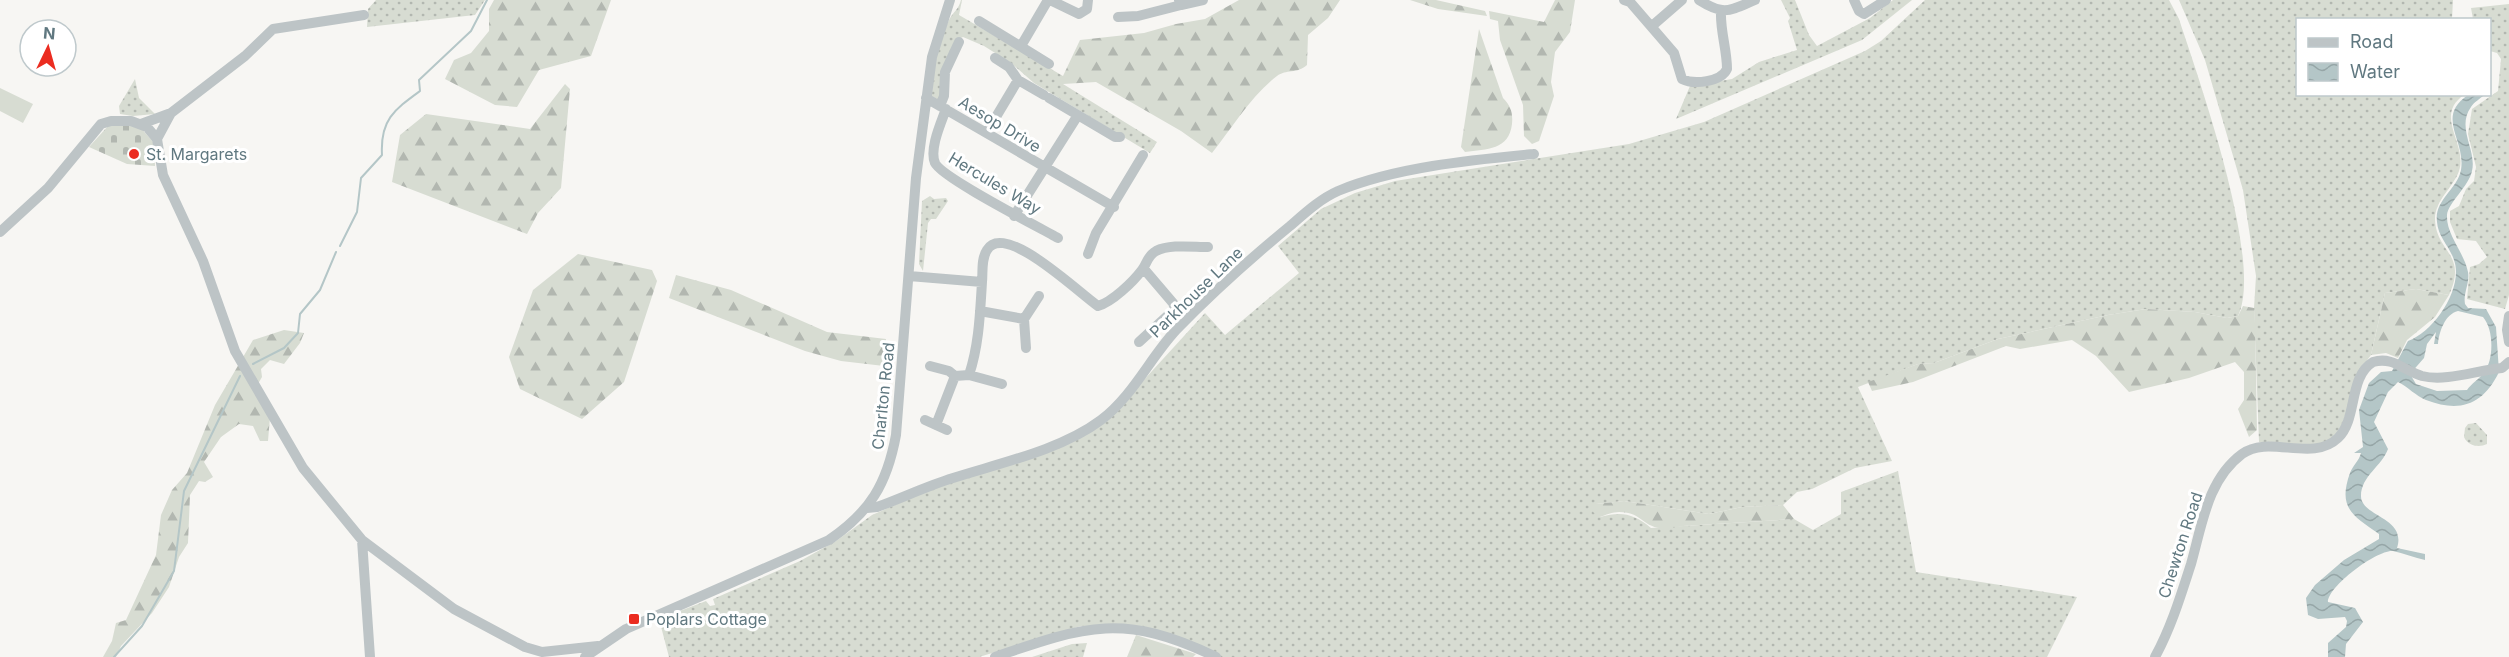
<svg xmlns="http://www.w3.org/2000/svg" width="2509" height="657" viewBox="0 0 2509 657" font-family="Inter,sans-serif">
  <style>
    .grass { fill: url(#grass-dots) }
    .forest { fill: url(#forest-firs) }
    .cemetery { fill: url(#cemetery-stones) }
    .garden { fill: #d7dcd2 }
    .water { fill: url(#water-waves); fill-rule: evenodd }
    .lines { fill: none; stroke-linecap: round; stroke-linejoin: round }
    .stream { stroke: #b4c6c7; stroke-width: 2 }
    .minor { stroke: #bdc4c6; stroke-width: 10 }
    .poi-dot { fill: #eb2c20; stroke: #fff; stroke-width: 2 }
    .labels { text-anchor: middle; dominant-baseline: central; stroke-width: 6; stroke-linejoin: round; paint-order: stroke }
    .street-label { font-size: 16px; fill: #607880; stroke: #fff }
    .poi-label { font-size: 16px; fill: #607880; stroke: #fff; text-anchor: start }
  </style>
  <defs>
    <pattern id="grass-dots" width="8" height="8" patternUnits="userSpaceOnUse" patternTransform="scale(1.5)"><rect width="8" height="8" fill="#d7dcd2"/><path d="M2 2h.1M6 6h.1" fill="none" stroke="#b2b7b0" stroke-width="1.8" stroke-linecap="round"/></pattern>
    <pattern id="forest-firs" width="22" height="20" patternUnits="userSpaceOnUse" patternTransform="scale(1.5)"><rect width="22" height="20" fill="#d7dcd2"/><path d="M5 1l3.5 6h-7zM16 11l3.5 6h-7z" fill="#b2b7b0"/></pattern>
    <pattern id="cemetery-stones" width="16" height="16" patternUnits="userSpaceOnUse" patternTransform="scale(1.5)"><rect width="16" height="16" fill="#d7dcd2"/><path d="M2 7V4a2 2 0 0 1 4 0v3zM10 15v-3a2 2 0 0 1 4 0v3z" fill="#b2b7b0"/></pattern>
    <pattern id="water-waves" width="16" height="10" patternUnits="userSpaceOnUse" patternTransform="scale(1.5)"><rect width="16" height="10" fill="#b4c6c7"/><path d="M0 5q4-4 8 0t8 0" fill="none" stroke="#96a6a7"/></pattern>
  </defs>
  <rect width="100%" height="100%" fill="#f7f6f3"/>
  <path class="grass" d="M376,0H485L475,15L367,27L368,9Z
    M961,0H962L959,15L1063,76V84L1157,142L1150,153L1034,83L1011,63L984,46L963,37L956,40L939,100L932,96C932,72 938,42 949,20C953,12 959,9 961,0Z
    M1781,0H1795L1809,35L1817,46L1870,18L1893,0H1912L1862,40L1676,119L1690,86L1732,79L1759,62L1797,50L1788,21L1790,18Z
    M1925,0H2169L2179,19C2199,80 2264,262 2238,316L2227,318L2195,312L2146,309L2108,315L1998,339L1934,363L1918,364L1858,387L1892,461L1855,468L1812,489L1797,492L1783,505L1742,507L1709,514L1624,501L1596,504L1600,517C1622,511 1634,514 1651,528L1794,519L1813,530L1841,514V492L1898,471L1916,572L2077,597L2047,657H1221L1181,639L1081,626L979,657H669L659,619L706,601L710,606L715,605L713,599L800,561L836,541L872,515L932,489L1047,452L1131,394L1205,313L1225,335L1299,273L1278,246L1321,209L1355,193L1395,181L1629,144L1704,122L1865,51L1881,41Z
    M2179,0H2453L2452,19L2298,20V94L2464,95C2433,116 2468,144 2459,171C2453,188 2435,200 2435,219C2436,253 2468,253 2449,295L2416,289L2385,293L2371,355L2360,370L2342,425L2334,437L2324,443L2306,445L2259,442L2254,308L2256,276L2243,190L2205,60Z
    M2509,4V295L2505,309L2467,299L2470,267L2479,264L2487,257L2476,241L2457,239L2450,222V211L2459,206L2466,189L2474,181L2476,167L2468,134L2472,109L2498,91L2501,59L2497,53L2490,51V20L2473,19L2471,8Z
    M135,79L139,98L155,114L133,116L120,114L119,106Z
    M930,196L934,199L946,198L948,201L936,219H931L928,223L923,271L919,264L922,201Z
    M2476,423L2487,435V444C2479,448 2468,446 2464,437L2465,428L2468,424Z
    M1087,643L1083,657H1032L1072,644Z"/>
  <path class="forest" d="M494,0H611L591,56L539,70L517,107L495,105L445,79L454,60L471,53L489,31V9Z
    M1239,0H1340L1328,18L1308,35L1307,65C1297,74 1286,69 1277,76C1251,96 1232,128 1212,153L1181,131L1096,82L1063,84V76L1080,40L1144,33L1176,24L1205,19Z
    M1410,0H1436L1485,11L1487,16L1438,9Z
    M1555,0H1575L1570,32L1555,52L1551,82L1554,96L1539,141L1532,144L1524,136L1523,105L1500,40L1498,21L1490,19L1489,11L1544,22Z
    M1479,29L1503,98C1511,106 1513,113 1512,124C1509,150 1487,149 1465,152L1461,147Z
    M565,84L570,89L561,188L538,213L527,234L392,182L400,135L426,114L530,129Z
    M578,254L652,270L657,281L624,382L582,419L520,389L509,357L533,290Z
    M676,275L731,290L827,332L886,339L884,366L841,361L805,351L669,298Z
    M2416,289L2449,295L2435,317L2407,340L2398,358L2386,353L2371,355L2385,293Z
    M2243,306L2254,308L2255,323L2257,430L2249,437L2238,409L2244,400V372L2235,362L2189,378L2129,392L2096,356L2072,340L2020,349L2006,346L1913,382L1872,391L1868,382L1918,364L1934,363L1998,339L2108,315L2146,309L2195,312L2227,318L2238,316Z
    M284,330L304,333L300,343L284,364L270,360L261,369L262,377L255,389L270,417L268,441H260L253,426L239,424L221,437L204,462L213,477L205,482L199,481L190,495L188,543L179,557L169,587L152,613L121,646L116,657H103L112,641L116,623L126,620L156,555L161,515L172,490L187,473L215,405L253,340Z
    M1624,501L1709,514L1742,507L1783,505L1794,519L1683,526C1641,536 1648,512 1619,512C1613,512 1605,515 1600,517L1593,512L1596,504Z
    M1136,635L1196,654L1193,657H1127Z"/>
  <path class="cemetery" d="M120,123L141,128L154,143L155,166L127,164L89,147L108,126Z"/>
  <path class="garden" d="M0,88L33,104L23,123L0,111Z"/>
  <path class="water" d="M2468,95H2484C2480,99 2474,102 2471,107C2456,128 2477,150 2472,171C2469,186 2448,203 2447,215C2446,235 2464,252 2468,272C2470,283 2463,293 2465,304L2468,308L2486,309L2496,327L2499,372C2483,405 2460,413 2426,400C2416,396 2408,387 2398,382L2388,392L2374,422L2388,449C2382,466 2361,476 2361,496C2361,517 2407,517 2397,548L2425,554V560C2415,558 2403,553 2393,551C2378,549 2328,586 2328,602L2355,608L2363,622L2346,644L2345,657H2328V643L2346,627L2347,621L2345,617L2318,619L2308,615L2306,598L2315,585L2344,560L2379,539V534C2354,516 2337,509 2350,473C2353,465 2359,461 2361,453H2354L2363,447L2359,410L2369,383L2381,372L2392,371L2408,341C2434,332 2464,288 2454,260C2450,247 2438,237 2437,222C2434,200 2457,190 2461,170C2466,140 2435,117 2468,95ZM2458,311L2483,317C2494,330 2494,359 2484,373C2479,379 2471,384 2467,390L2437,391L2416,384L2410,374L2424,358L2427,344L2436,332L2434,344H2438C2439,332 2445,314 2458,311Z"/>
  <g class="lines">
    <path class="stream" d="M340,246L357,212L361,178L382,155C380,120 394,110 420,91L419,80L471,31L487,0
      M253,364L284,348L298,333L300,314L320,290L336,252
      M114,657L142,626L174,571L184,491L240,376"/>
    <path class="minor" d="M1050,0L1079,14L1087,9L1088,0
      M1179,0L1181,5L1203,0
      M1624,0L1630,2L1674,53L1682,79C1694,85 1721,82 1727,69C1727,49 1720,31 1721,11
      M1699,0C1724,16 1729,11 1755,0
      M1854,0L1859,11L1864,14L1886,0
      M1118,17L1138,16L1181,5
      M979,21L1049,64
      M1652,26L1682,0
      M1021,46L1048,0
      M995,58L1009,67L1018,80L1044,95
      M926,98L1114,207
      M1049,98L1115,137H1120
      M940,106L944,96L945,72L959,42
      M946,109C941,123 929,149 935,163C942,178 1039,227 1058,238
      M141,124L171,113
      M987,132L1018,80
      M157,139L171,113L245,56L273,29L364,15
      M1014,216L1078,115
      M0,232L48,188L101,124L111,121H131L147,127L157,139L163,175L203,261L235,351L303,468L362,540L454,609L525,647L542,652L598,646
      M1088,254L1096,233L1143,155
      M909,276L982,282C983,272 981,259 987,250C1004,220 1080,294 1098,306C1112,302 1133,282 1142,270C1147,264 1147,256 1156,251C1170,244 1192,247 1208,247
      M980,311L1024,319
      M2509,316L2507,330L2509,342
      M1139,342L1175,309L1173,303L1144,269
      M1026,348L1024,319L1039,296
      M930,366L949,371L955,376
      M969,375L1002,384
      M925,420L947,430
      M936,425L955,376L969,375C979,345 980,314 982,282
      M867,508L877,507C902,498 927,486 953,478C1000,463 1061,450 1101,420C1132,397 1150,358 1176,330C1212,293 1251,258 1290,226C1305,213 1320,199 1338,191C1396,167 1472,160 1534,154
      M362,540L370,657
      M585,657L626,629L829,540C870,512 887,484 896,435L916,178L932,57L950,0
      M995,657C1087,625 1124,613 1216,657
      M2155,657C2171,628 2181,595 2191,564C2202,526 2207,480 2242,454C2269,434 2312,463 2338,438C2358,419 2348,377 2373,362C2393,356 2404,371 2422,376C2446,382 2478,370 2502,368L2509,362"/>
  </g>
  <g class="poi-dot">
    <circle cx="134" cy="154" r="6"/>
    <rect x="628" y="613" width="12" height="12" rx="3"/>
  </g>
  <g class="labels">
    <g class="street-label">
      <text transform="translate(1000 124) rotate(31)">Aesop Drive</text>
      <text transform="translate(995 183) rotate(31)">Hercules Way</text>
      <text transform="translate(1196 292) rotate(-44)">Parkhouse Lane</text>
      <text transform="translate(883 396) rotate(-84)">Charlton Road</text>
      <text transform="translate(2180 545) rotate(-72)">Chewton Road</text>
    </g>
    <g class="poi-label">
      <text x="146" y="154">St. Margarets</text>
      <text x="646" y="619">Poplars Cottage</text>
    </g>
  </g>
  <rect x="2296" y="18" width="195" height="78" fill="#ffffff" stroke="#bfc9cc" stroke-width="1.5"/>
  <rect x="2308" y="38" width="30" height="9" fill="#bdc4c6" stroke="#bfc9cc" stroke-width="1.5"/>
  <text x="2350" y="48" font-size="18" fill="#607880">Road</text>
  <rect x="2308" y="63" width="30" height="18" fill="url(#water-waves)" stroke="#bfc9cc" stroke-width="1.5"/>
  <text x="2350" y="78" font-size="18" fill="#607880">Water</text>
  <g transform="translate(48 48) rotate(5)"><circle r="28" fill="#ffffff" stroke="#bfc9cc" stroke-width="1.5"/>
  <path d="M0-4.5L10 22L0 15L-10 22Z" fill="#eb2c20"/>
  <text y="-9" font-size="16" font-weight="bold" text-anchor="middle" fill="#607880">N</text>
  </g>
</svg>
